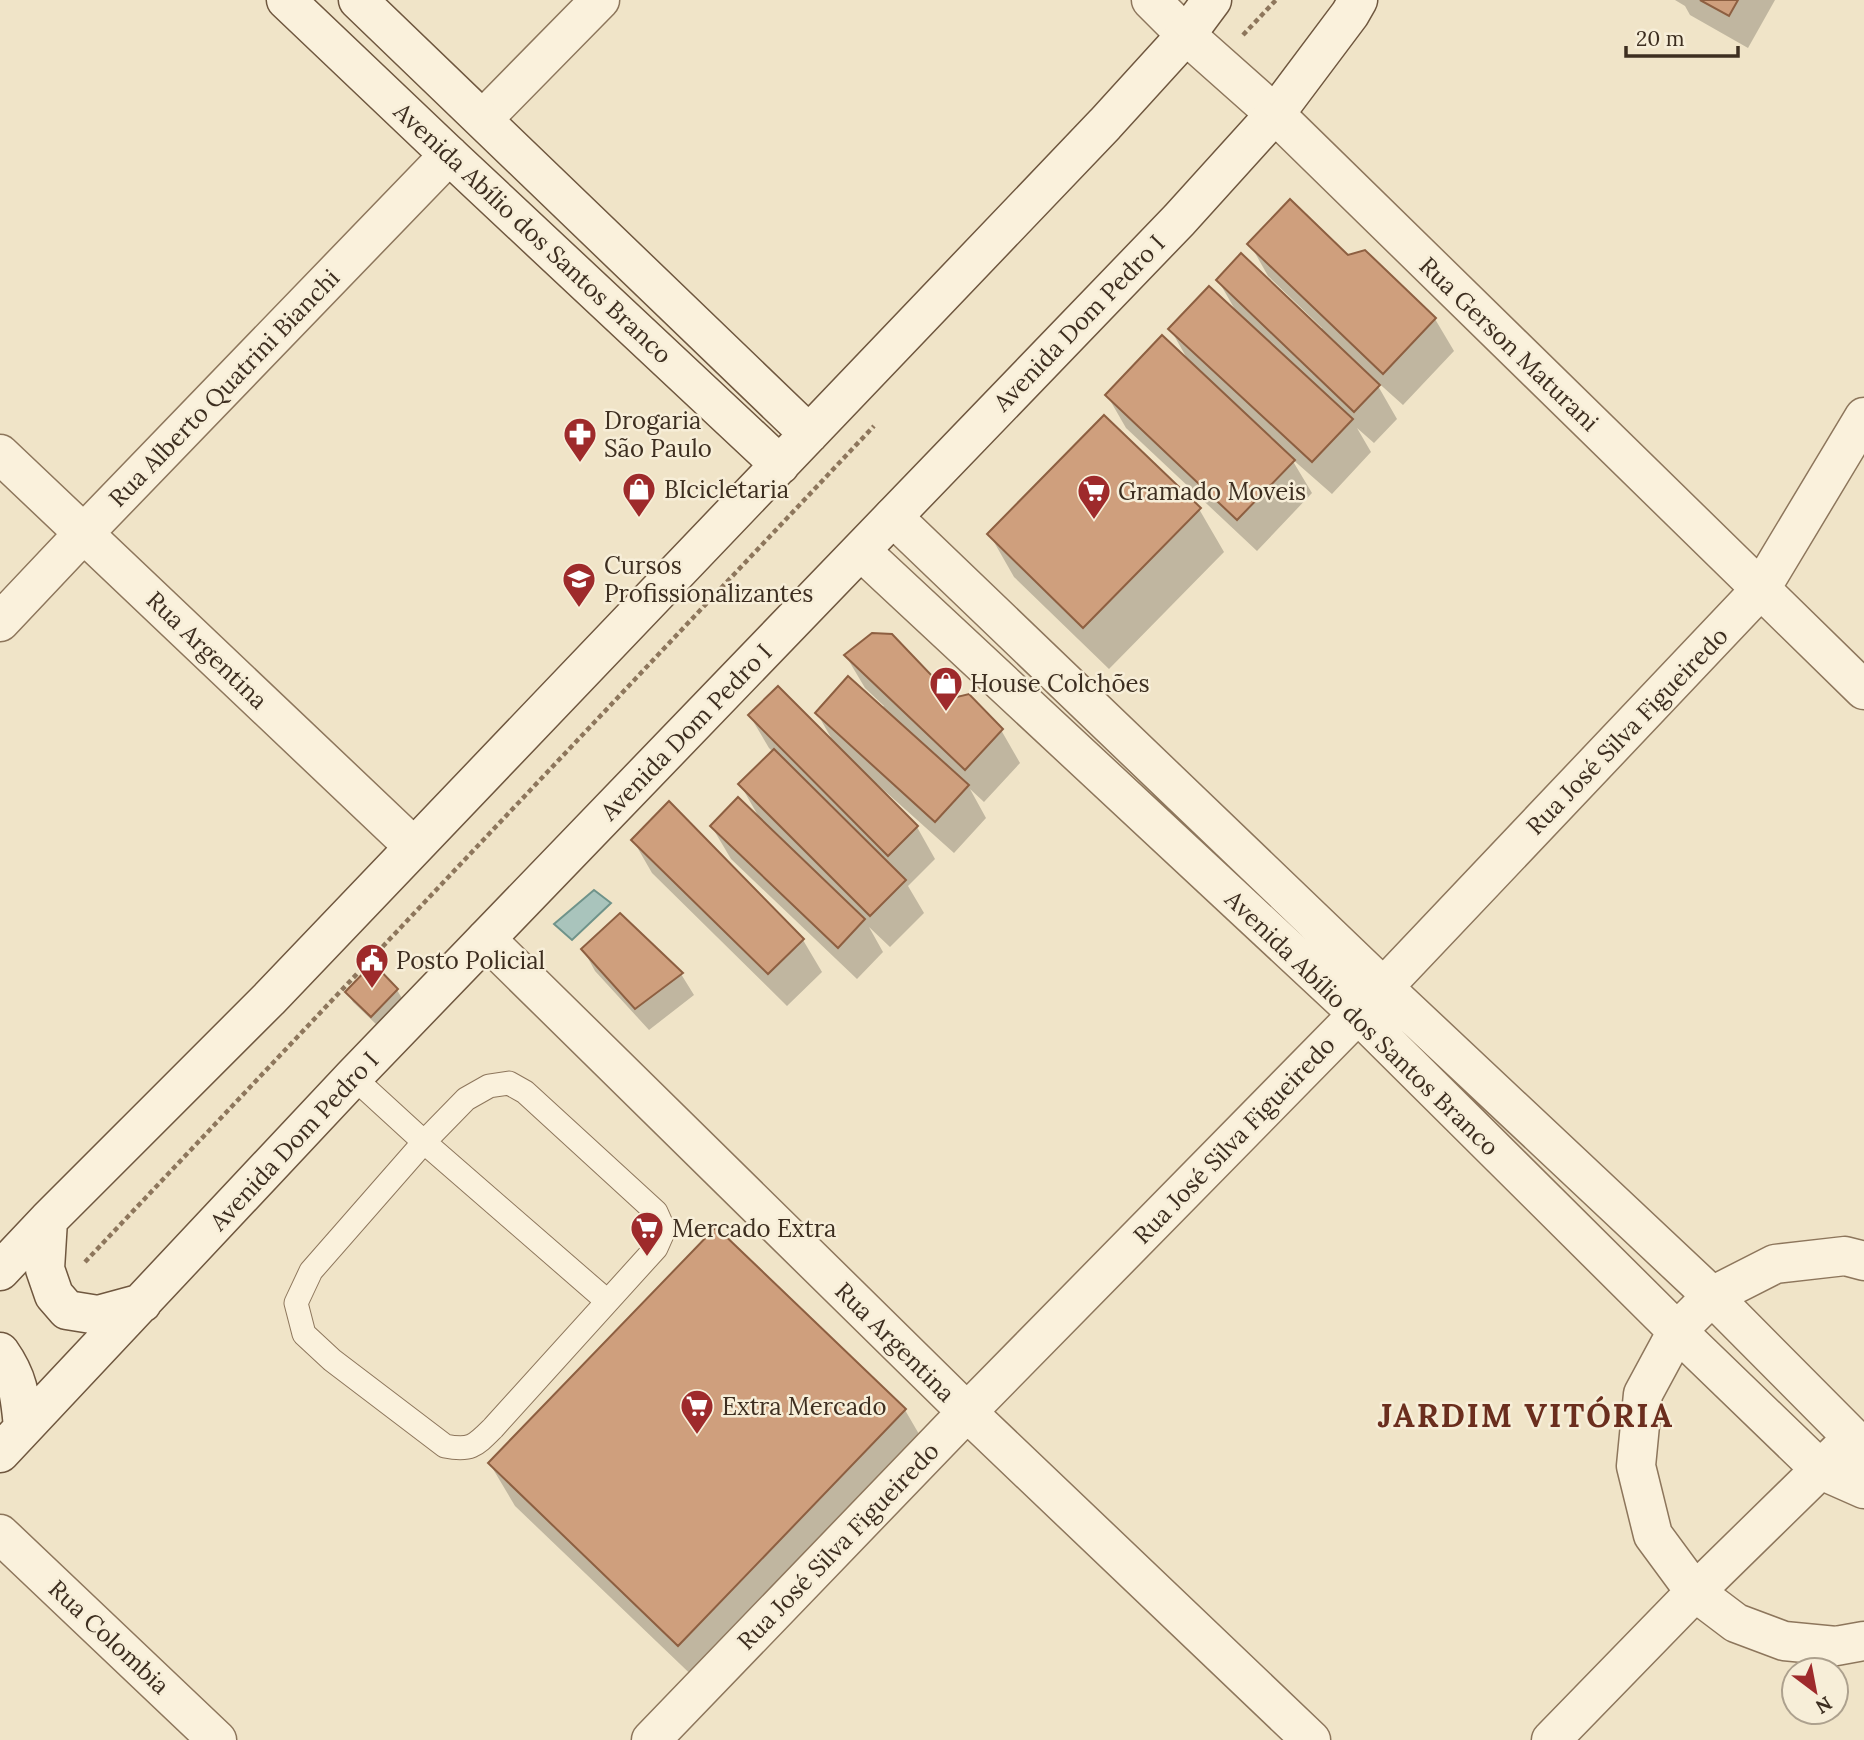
<svg xmlns="http://www.w3.org/2000/svg" width="1864" height="1740" viewBox="0 0 1864 1740" font-family="Lora,serif">
  <style>
    .water { fill: #a9c4bc; stroke: #6f938a; stroke-width: 2 }
    .shadow { fill: #0003 }
    .building { fill: #cf9f7d; stroke: #8d5f41; stroke-width: 2 }
    .lines { fill: none; stroke-linecap: round; stroke-linejoin: round }
    .lane-casing { stroke: #8d765c; stroke-width: 25 }
    .street-casing { stroke: #8d765c; stroke-width: 41 }
    .secondary-casing { stroke: #6f573f; stroke-width: 41 }
    .path { stroke: #8d765c; stroke-width: 4.5; stroke-dasharray: 5 3.5; stroke-linecap: butt }
    .lane { stroke: #faf1dc; stroke-width: 23 }
    .street { stroke: #faf1dc; stroke-width: 38 }
    .secondary { stroke: #faf1dc; stroke-width: 38 }
    .labels { text-anchor: middle; dominant-baseline: central; stroke-width: 5; stroke-linejoin: round; paint-order: stroke }
    .street-label { font-size: 24px; fill: #3d2e20; stroke: #f7eed8 }
    .poi-label { font-size: 24px; fill: #3d2e20; stroke: #f7eed8; text-anchor: start }
    .district-label { font-size: 32px; font-weight: bold; letter-spacing: 2px; fill: #6b2e1e; stroke: #f7eed8 }
  </style>
  <rect width="100%" height="100%" fill="#f0e4c8"/>
  <path class="water" d="M594,890L611,903L572,940L554,924Z"/>
  <path class="shadow" d="M1675,0H1775L1748,48L1690,15L1685,6Z
    M1250,244L1347,256L1435,319L1454,351L1403,405L1374,379L1397,419L1374,443L1357,428L1371,452L1332,494L1291,458L1312,493L1257,551L1126,428L1107,395L1189,362L1171,330L1237,313L1218,280L1320,330L1322,328L1268,276Z
    M1199,509L1224,552L1109,669L1014,577L990,535Z
    M846,656L953,699L1001,730L1020,763L984,802L970,789L986,818L954,853L877,784L875,786L917,827L935,859L908,886L924,913L890,947L869,927L883,952L857,979L731,859L712,827L760,819L740,784L773,752L769,748L750,716L834,743L817,713L881,708L884,706L865,688Z
    M633,840L803,940L822,972L787,1006L652,873Z
    M583,949L681,974L694,995L649,1030L595,971Z
    M397,990L403,1000L378,1026L353,1002L347,992Z
    M716,1229L905,1410L930,1453L704,1687L515,1506L490,1464Z"/>
  <path class="building" d="M1700,0H1738L1729,16Z
    M1290,199L1348,255L1365,250L1436,318L1383,374L1247,244Z
    M1241,253L1380,385L1354,412L1216,280Z
    M1209,286L1353,419L1312,462L1168,329Z
    M1162,335L1295,460L1237,520L1105,395Z
    M1104,415L1201,508L1083,628L987,534Z
    M872,633L892,634L953,698L969,694L1003,729L965,770L844,655Z
    M848,676L969,785L935,822L815,713Z
    M778,686L918,826L888,856L748,715Z
    M774,749L906,880L870,916L738,784Z
    M738,797L865,919L838,948L710,826Z
    M669,801L804,939L768,974L631,840Z
    M620,913L683,973L635,1009L581,949Z
    M373,963L398,989L371,1017L345,992Z
    M716,1227L906,1409L678,1646L488,1463Z"/>
  <g class="lines">
    <defs>
      <path id="lane" d="M353,1077L424,1142L607,1301
        M509,1083L525,1092L656,1212L664,1230L656,1248L493,1428C475,1446 471,1451 445,1446L332,1360L304,1334L296,1303L311,1271L424,1142L466,1099L489,1086Z"/>
      <path id="street" d="M1151,0L1186,35L1275,114L1864,690
        M483,119L600,0
        M0,454L413,846
        M893,517L1383,987L1712,1296L1852,1437L1864,1463
        M861,551L1358,1014L1677,1331L1821,1470L1864,1489
        M0,622L84,533L449,155
        M486,939L967,1412L1311,1740
        M1864,1261L1845,1256L1775,1264L1712,1296L1677,1331L1643,1394L1636,1466L1653,1535L1695,1592L1736,1623L1784,1641L1836,1646L1864,1641
        M0,1534L217,1740
        M651,1740L967,1412L1358,1014L1760,590L1864,417
        M1551,1740L1695,1592L1839,1451"/>
      <path id="secondary" d="M286,0L449,155L780,465
        M358,0L809,434
        M48,1220L45,1269L54,1295L67,1310L98,1315L142,1303
        M0,1271L48,1220L269,999L1105,124L1186,35L1212,0
        M0,1352C19,1379 20,1396 23,1427
        M0,1453L353,1077L1179,220L1275,114L1350,14L1358,0"/>
    </defs>
    <use href="#lane" class="lane-casing"/>
    <use href="#street" class="street-casing"/>
    <use href="#secondary" class="secondary-casing"/>
    <path class="path" d="M1243,35L1276,0
      M85,1262L874,426"/>
    <use href="#lane" class="lane"/>
    <use href="#street" class="street"/>
    <use href="#secondary" class="secondary"/>
  </g>
  <defs>
    <symbol id="pharmacy-pin" viewBox="-11 -11 22 30"><path d="M0 17L-7.5 6A9.5 9.5 0 1 1 7.5 6Z" fill="#9e2a2b" stroke="#f7eed8"/><path d="M-2-6h4v4h4v4h-4v4h-4v-4h-4v-4h4Z" fill="#fff"/></symbol>
    <symbol id="shop-pin" viewBox="-11 -11 22 30"><path d="M0 17L-7.5 6A9.5 9.5 0 1 1 7.5 6Z" fill="#9e2a2b" stroke="#f7eed8"/><path d="M-5-2.5h2.3a2.7 3.5 0 0 1 5.4 0H5L5.5 6h-11ZM-1.5-2.5h3a1.5 2.3 0 0 0-3 0Z" fill="#fff"/></symbol>
    <symbol id="supermarket-pin" viewBox="-11 -11 22 30"><path d="M0 17L-7.5 6A9.5 9.5 0 1 1 7.5 6Z" fill="#9e2a2b" stroke="#f7eed8"/><path d="M-6-5.5h2.5l.6 2H6L4.5 2H-2.5L-4.4-4H-6ZM-1.5 3.2a1.3 1.3 0 1 0 .1 0ZM3 3.2a1.3 1.3 0 1 0 .1 0Z" fill="#fff"/></symbol>
    <symbol id="university-pin" viewBox="-11 -11 22 30"><path d="M0 17L-7.5 6A9.5 9.5 0 1 1 7.5 6Z" fill="#9e2a2b" stroke="#f7eed8"/><path d="M0-5L7-2L0 1L-7-2ZM-4 1L0 2.5L4 1V4Q0 6-4 4Z" fill="#fff"/></symbol>
    <symbol id="civic-pin" viewBox="-11 -11 22 30"><path d="M0 17L-7.5 6A9.5 9.5 0 1 1 7.5 6Z" fill="#9e2a2b" stroke="#f7eed8"/><path d="M-.6-6.5H3V-4.5H.6V-3L4-1V1h2V6H-6V1h2V-1L-.6-3ZM-1.2 2.5V6h2.4V2.5Z" fill="#fff"/></symbol>
  </defs>
  <g fill-rule="evenodd">
    <use href="#pharmacy-pin" x="561" y="415" width="38" height="52"/>
    <use href="#shop-pin" x="620" y="470" width="38" height="52"/>
    <use href="#supermarket-pin" x="1075" y="472" width="38" height="52"/>
    <use href="#university-pin" x="560" y="560" width="38" height="52"/>
    <use href="#shop-pin" x="927" y="664" width="38" height="52"/>
    <use href="#civic-pin" x="353" y="941" width="38" height="52"/>
    <use href="#supermarket-pin" x="628" y="1209" width="38" height="52"/>
    <use href="#supermarket-pin" x="678" y="1387" width="38" height="52"/>
  </g>
  <g class="labels">
    <g class="street-label">
      <text transform="translate(533 233) rotate(43)">Avenida Abílio dos Santos Branco</text>
      <text transform="translate(1079 323) rotate(-46)">Avenida Dom Pedro I</text>
      <text transform="translate(1509 344) rotate(44)">Rua Gerson Maturani</text>
      <text transform="translate(224 388) rotate(-46)">Rua Alberto Quatrini Bianchi</text>
      <text transform="translate(207 650) rotate(44)">Rua Argentina</text>
      <text transform="translate(1627 731) rotate(-46)">Rua José Silva Figueiredo</text>
      <text transform="translate(686 732) rotate(-46)">Avenida Dom Pedro I</text>
      <text transform="translate(1362 1023) rotate(44)">Avenida Abílio dos Santos Branco</text>
      <text transform="translate(1234 1140) rotate(-46)">Rua José Silva Figueiredo</text>
      <text transform="translate(294 1141) rotate(-47)">Avenida Dom Pedro I</text>
      <text transform="translate(895 1342) rotate(45)">Rua Argentina</text>
      <text transform="translate(838 1546) rotate(-46)">Rua José Silva Figueiredo</text>
      <text transform="translate(109 1637) rotate(43)">Rua Colombia</text>
    </g>
    <g class="poi-label">
      <text x="604" y="420">Drogaria<tspan x="604" dy="28">São Paulo</tspan></text>
      <text x="664" y="489">BIcicletaria</text>
      <text x="1118" y="491">Gramado Moveis</text>
      <text x="604" y="565">Cursos<tspan x="604" dy="28">Profissionalizantes</tspan></text>
      <text x="970" y="683">House Colchões</text>
      <text x="396" y="960">Posto Policial</text>
      <text x="672" y="1228">Mercado Extra</text>
      <text x="722" y="1406">Extra Mercado</text>
    </g>
    <g class="district-label">
      <text x="1526" y="1415">JARDIM VITÓRIA</text>
    </g>
  </g>
  <g transform="translate(1815 1691) rotate(148)"><circle r="33" fill="#f7eed8" stroke="#ada18e" stroke-width="2"/>
  <path d="M0-5L12 26L0 18L-12 26Z" fill="#9e2a2b"/>
  <text y="-10" font-size="19" font-weight="bold" text-anchor="middle" fill="#3d2e20">N</text>
  </g>
  <path d="M1626 46v10h112v-10" fill="none" stroke="#3d2e20" stroke-width="3.5"/>
  <text x="1636" y="46" font-size="21" fill="#3d2e20" stroke="#f7eed8" stroke-width="5" paint-order="stroke">20 m</text>
</svg>
